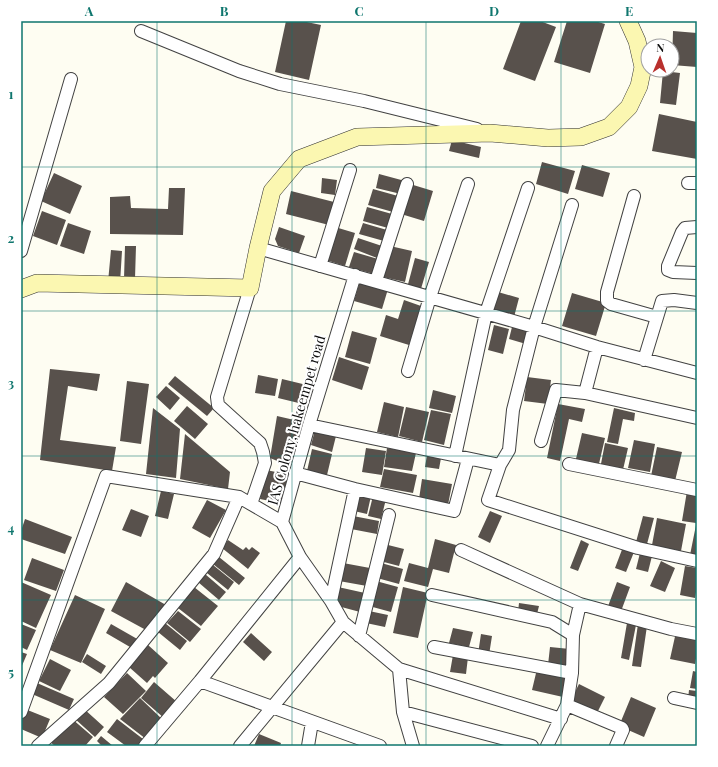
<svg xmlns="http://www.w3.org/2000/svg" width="718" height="767" viewBox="0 0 718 767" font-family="'Playfair Display',serif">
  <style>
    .building { fill: #58514c }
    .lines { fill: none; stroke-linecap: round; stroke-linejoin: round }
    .street-casing { stroke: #424242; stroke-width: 14 }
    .secondary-casing { stroke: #313131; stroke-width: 18 }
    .street { stroke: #fff; stroke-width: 12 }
    .secondary { stroke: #fbf7b1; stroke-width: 17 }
    .grid { fill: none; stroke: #0f766e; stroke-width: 1; stroke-opacity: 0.55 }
    .labels { text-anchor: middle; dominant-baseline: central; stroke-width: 4; stroke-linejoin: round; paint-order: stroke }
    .street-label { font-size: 14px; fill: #0f0f0f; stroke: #fff }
    .neatline { fill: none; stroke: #0f766e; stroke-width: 1.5 }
    .grid-label { font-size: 13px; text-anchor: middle; font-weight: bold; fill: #0f766e }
  </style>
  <rect width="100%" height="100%" fill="#fefdf2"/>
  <path class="building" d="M286,21H302L321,25L309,80L275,72Z
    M521,21H540L556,27L535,81L503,69Z
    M567,21H595L605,24L590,73L554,62Z
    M673,31L697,33V67L672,65Z
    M663,71L680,73L676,105L660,103Z
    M659,114L697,122V159L652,151Z
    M452,140L481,147L479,158L449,151Z
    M542,162L575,171L568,194L536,184Z
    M582,165L610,173L603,197L575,189Z
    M54,173L82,186L70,214L41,201Z
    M379,174L405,181L401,194L376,188Z
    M322,178L337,180L335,195L321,193Z
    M410,184L433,191L424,221L401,214Z
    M169,188H185L183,235L110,234V197L130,196L131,208L168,209Z
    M373,189L398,196L393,212L368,205Z
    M291,191L334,202L329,225L286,214Z
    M367,207L392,214L388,228L363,221Z
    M42,211L66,220L57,245L33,236Z
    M68,223L91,231L84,254L60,246Z
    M363,223L387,230L384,241L359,234Z
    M279,227L305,236L299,253L278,246L275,239Z
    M335,227L355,233L345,266L326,260Z
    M358,238L382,246L377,258L354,249Z
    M125,246H136L135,279H124Z
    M390,246L412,251L405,282L383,277Z
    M111,250L122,251L120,283L108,282Z
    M354,252L378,259L374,274L349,267Z
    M415,258L429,262L420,292L407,288Z
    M360,281L388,289L382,309L354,301Z
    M498,292L519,298L514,317L493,312Z
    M572,293L606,303L596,336L562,326Z
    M404,300L421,306L409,345L380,336L386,315L398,319Z
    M494,325L509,329L503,354L488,350Z
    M512,327L529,332L526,344L509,339Z
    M352,331L377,338L370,364L345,357Z
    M339,357L369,367L362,390L332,380Z
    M50,369L100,374L97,391L68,386L60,440L116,447L112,471L40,460Z
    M258,375L278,379L275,396L255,393Z
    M175,376L214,408L207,416L168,384Z
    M527,377L551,380L548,404L524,401Z
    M282,379L315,387L311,406L278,398Z
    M127,381L149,384L141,444L120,441Z
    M166,386L180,398L170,410L156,397Z
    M433,390L456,396L452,413L429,408Z
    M384,402L404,407L398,437L377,432Z
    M558,404L585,409L582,422L569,419L560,461L547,458Z
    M187,406L208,424L195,439L174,421Z
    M406,407L429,412L422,442L399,436Z
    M153,408L180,429L176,478L146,474Z
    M614,408L635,413L634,421L623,419L618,444L607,442Z
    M431,410L451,414L444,445L424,440Z
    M277,416L303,422L292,467L270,458Z
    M315,430L336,436L332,452L311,445Z
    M582,433L605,438L598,468L575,463Z
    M185,434L230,472L228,489L180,479Z
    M634,440L655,444L650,472L628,468Z
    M605,443L628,448L622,474L600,469Z
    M657,447L682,452L675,481L651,476Z
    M366,448L386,451L382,475L362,472Z
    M387,448L416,453L412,471L384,467Z
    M312,449L332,454L327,475L307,471Z
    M427,455L441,458L439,469L425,467Z
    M384,469L417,475L413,493L380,487Z
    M266,470L291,475L285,504L260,499Z
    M422,479L452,484L448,505L419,499Z
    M161,491L174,494L168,519L155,516Z
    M687,491L697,493L696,523L682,521Z
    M358,493L371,496L367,514L354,511Z
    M373,496L386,499L381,519L368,516Z
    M207,500L226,510L210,538L192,528Z
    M131,509L149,516L141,537L122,530Z
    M490,511L502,516L490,543L478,537Z
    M353,516L379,521L377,534L351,529Z
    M643,516L654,518L647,544L636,542Z
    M657,518L686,524L681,551L652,545Z
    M25,519L72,537L65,554L21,539V531Z
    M696,525H697V556L690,555Z
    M435,539L456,545L449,573L433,569L428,587L404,581L409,563L428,568Z
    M228,540L243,550L246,547L249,550L252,547L260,553L248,569L222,548Z
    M581,540L589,544L578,571L570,568Z
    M384,544L404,549L399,566L380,561Z
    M623,547L634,552L626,572L615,568Z
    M640,553L652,556L648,572L636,569Z
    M219,557L245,578L239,585L213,564Z
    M32,558L64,570L56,591L24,580Z
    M661,561L675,568L665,592L650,586Z
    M343,563L370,568L367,586L339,581Z
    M381,563L403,569L399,584L377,578Z
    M213,565L234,582L228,590L207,573Z
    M685,566L697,568V586L695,598L680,595Z
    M205,574L226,592L219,600L198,582Z
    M376,581L398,587L391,612L369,606Z
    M21,582L51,595L36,628L21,621Z
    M126,582L166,605L146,630L111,611Z
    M617,582L630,587L620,614L607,609Z
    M194,587L218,606L201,626L178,608Z
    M338,587L365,593L360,612L334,605Z
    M403,587L428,593L418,638L393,633Z
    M75,595L105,609L81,663L50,650Z
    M519,603L539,606L537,614L518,612Z
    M178,611L201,629L190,642L167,623Z
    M369,611L388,615L385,627L366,623Z
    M165,623L187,641L180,650L158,632Z
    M627,623L636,625L629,660L621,658Z
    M21,624L36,630L27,650L21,647Z
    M111,624L139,640L138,642L130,647L106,633Z
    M638,624L647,626L641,667L632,666Z
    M453,628L473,632L469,647L449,643Z
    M676,632L697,636V653L695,664L670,659Z
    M251,633L272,652L264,661L243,642Z
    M481,634L492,636L489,655L478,654Z
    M148,645L168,663L155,678L153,676L147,683L129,667Z
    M550,647L570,649L568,667L548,665Z
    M21,652L27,654L21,668Z
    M87,654L106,666L101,674L82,662Z
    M453,655L468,657L466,674L450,672Z
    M50,659L71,670L60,691L39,681Z
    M537,669L568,676L563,697L532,690Z
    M693,671L697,672V689L690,688Z
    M127,673L146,691L123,714L104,697Z
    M154,682L177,702L164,718L141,698Z
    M37,683L74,699L69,710L32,694Z
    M579,684L605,697L597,713L571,700Z
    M689,690L697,691V700L688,699Z
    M631,697L656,708L644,737L619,726Z
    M140,698L163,720L146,739L120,719Z
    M83,708L104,727L95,737L74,718Z
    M25,709L50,719L42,738L21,729V718Z
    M71,718L93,737L85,746H55L50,742Z
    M117,719L143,739L137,746H126L107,732Z
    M259,734L281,743L280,746H254Z
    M101,736L113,746H102L97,741Z"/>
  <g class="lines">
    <defs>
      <path id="street" d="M141,31L239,71L280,84L364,101L477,129
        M688,183H697
        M634,196L607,292V301L611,304L657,317
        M572,205L534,327L513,410L509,450L500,465L488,500L638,548L697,561
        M697,227L685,228L682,232L668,266V270L673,272L697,273
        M258,248L534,327L597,347L697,373
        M21,251L71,79
        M320,266L350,170
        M355,275L309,425L282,522L300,557L331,601L343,622L399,669L403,712L413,746
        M376,281L407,184
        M250,288L217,397L218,405L260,443L263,452L265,463L251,504
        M644,360L662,301L674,300L697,303
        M408,371L430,297L468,184
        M585,393L597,347
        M309,425L500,465
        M541,441L556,390L585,393L697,418
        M455,456L486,313L528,188
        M569,464L697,490
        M295,473L355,489L454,511L468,459
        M461,550L580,604L671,629L697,634
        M432,595L552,622L573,635
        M331,601L355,489
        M359,636L389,515
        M434,647L572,673
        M399,669L561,719
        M200,681L380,746
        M674,698L697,703
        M567,705L622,728L623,730L616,746
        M21,712L106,476L239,497L282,522
        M403,712L532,746
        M38,746L109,683L214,554L239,497
        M145,746L200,681L300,557
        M240,746L343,622
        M308,746L312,722
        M547,746L567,705L572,673L573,635L580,604"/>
      <path id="secondary" d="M21,289L37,283L250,288L258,248L272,191L299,159L357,137L490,133L548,138L581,137L609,127L629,107L639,86L643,67L637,41L628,21"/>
    </defs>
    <use href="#street" class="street-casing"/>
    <use href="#secondary" class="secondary-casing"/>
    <use href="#street" class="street"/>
    <use href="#secondary" class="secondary"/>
  </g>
  <path class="grid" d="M157,21V746M292,21V746M426,21V746M561,21V746M21,167H697M21,311H697M21,456H697M21,600H697"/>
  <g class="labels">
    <g class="street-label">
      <text transform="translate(296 420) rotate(-74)">IAS Colony, hakeempet road</text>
    </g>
  </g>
  <rect width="718" height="767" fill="none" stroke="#ffffff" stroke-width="44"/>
  <g transform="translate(660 58) rotate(2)"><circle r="19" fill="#ffffff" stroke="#9f9f9f"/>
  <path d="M0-3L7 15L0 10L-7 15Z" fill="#b9302d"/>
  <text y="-6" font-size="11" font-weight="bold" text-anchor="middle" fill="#0f0f0f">N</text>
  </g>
  <rect x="22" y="22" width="674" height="723" class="neatline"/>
  <g class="grid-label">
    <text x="89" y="16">A</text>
    <text x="224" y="16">B</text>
    <text x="359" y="16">C</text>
    <text x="494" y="16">D</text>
    <text x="629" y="16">E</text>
    <text x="11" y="99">1</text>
    <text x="11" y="243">2</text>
    <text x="11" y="388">3</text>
    <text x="11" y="533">4</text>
    <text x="11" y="677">5</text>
  </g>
</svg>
